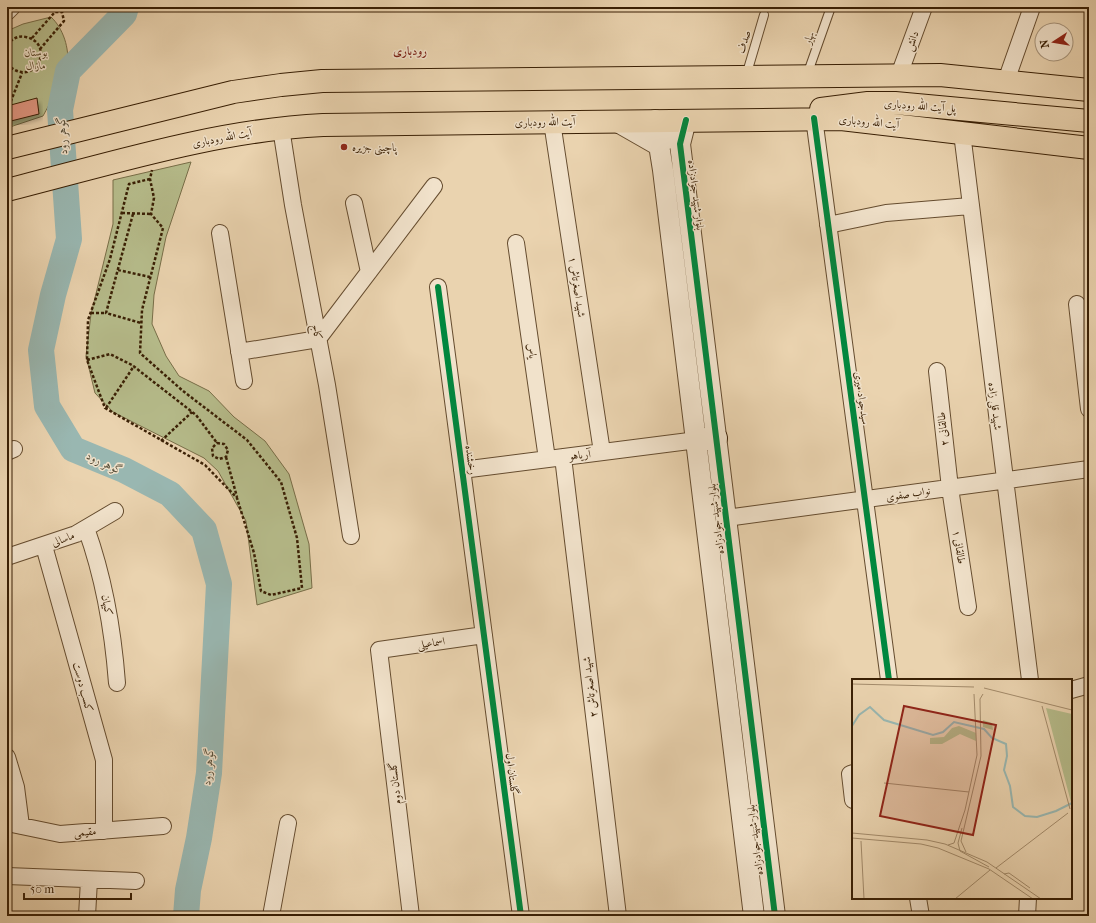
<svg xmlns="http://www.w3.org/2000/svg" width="1096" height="923" viewBox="0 0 1096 923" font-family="'IM FELL French Canon',Amiri,serif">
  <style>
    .green { fill: #b6bc8b; stroke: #786e48 }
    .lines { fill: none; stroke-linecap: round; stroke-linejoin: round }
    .river { stroke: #99b7b1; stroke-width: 26 }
    .building { fill: #df9580; stroke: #391f04; filter: url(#shadow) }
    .service-casing { stroke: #654c2f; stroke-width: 10 }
    .minor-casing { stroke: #654c2f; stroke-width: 18 }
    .tertiary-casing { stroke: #654c2f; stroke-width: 22 }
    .secondary-casing { stroke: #391f04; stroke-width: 24 }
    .primary-casing { stroke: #391f04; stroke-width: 24 }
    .path { stroke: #391f04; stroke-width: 2.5; stroke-dasharray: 3 2; stroke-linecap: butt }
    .service { stroke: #f1e2cb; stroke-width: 8 }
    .minor { stroke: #f1e2cb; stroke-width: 16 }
    .tertiary { stroke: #f1e2cb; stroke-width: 20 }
    .secondary { stroke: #f1e2cb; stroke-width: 22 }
    .primary { stroke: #ead3af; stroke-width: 22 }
    .cycleway-casing { stroke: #f1e2cb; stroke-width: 8 }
    .cycleway { stroke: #00873e; stroke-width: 6 }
    .poi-dot { fill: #8f2418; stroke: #f1e2cb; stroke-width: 1.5 }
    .labels { text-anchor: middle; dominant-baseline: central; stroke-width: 3; stroke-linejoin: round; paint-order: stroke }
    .street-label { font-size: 11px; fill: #391f04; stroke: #f1e2cb }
    .park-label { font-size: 11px; font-style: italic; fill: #584626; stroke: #f1e2cb }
    .poi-label { font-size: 11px; fill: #391f04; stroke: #f1e2cb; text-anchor: start }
    .neighbourhood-label { font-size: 12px; font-weight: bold; fill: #7a1f14; stroke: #f1e2cb }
    .water-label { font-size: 12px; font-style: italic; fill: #564d38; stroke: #f1e2cb }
    .inset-river { fill: none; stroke: #99b7b1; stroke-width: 2 }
    .inset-road { fill: none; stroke: #a38b6b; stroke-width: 1 }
    .view { fill: #8f2418; fill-opacity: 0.15; stroke: #8f2418; stroke-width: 2 }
    .inset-edge { fill: none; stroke: #391f04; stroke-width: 2 }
  </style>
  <defs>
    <filter id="shadow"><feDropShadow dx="2.5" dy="4.5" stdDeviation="2" flood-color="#0004"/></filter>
  </defs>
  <rect width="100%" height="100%" fill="#ead3af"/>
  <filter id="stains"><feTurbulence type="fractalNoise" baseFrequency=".005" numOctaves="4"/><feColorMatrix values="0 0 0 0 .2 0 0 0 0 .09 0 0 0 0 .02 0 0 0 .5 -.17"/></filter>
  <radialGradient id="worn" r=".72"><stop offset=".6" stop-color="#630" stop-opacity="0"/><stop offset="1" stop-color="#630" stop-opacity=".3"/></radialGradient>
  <path class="green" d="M51,17C63,28 70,49 67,65C64,79 50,103 43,116L7,128V31L23,24Z
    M191,162L166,237L154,295L152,324L166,356L179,376L209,391L234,417L265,441L289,474L309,544L312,588L257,605L246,521L218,471L204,458L113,412L95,393L86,356L91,314L113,224V180Z"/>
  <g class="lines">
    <path class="river" d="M126,7L124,14L68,71L60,110L69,239L53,295L41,350L47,406L73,449L124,470L170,494L204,530L219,584L209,773L199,838L188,890L186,916"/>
  </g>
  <path class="building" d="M37,98L39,114L7,122V106Z"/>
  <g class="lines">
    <defs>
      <path id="service" d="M807,75L831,7
        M746,76L764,15"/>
      <path id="minor" d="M7,12L12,7
        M899,75L924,7
        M1006,81L1032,7
        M814,118L889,680
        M552,122L602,452
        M281,128L293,205L327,385L351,536
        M962,133L1030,680
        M354,203L369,272
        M828,225L886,213L970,206
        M220,233L244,381
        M516,243L547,459
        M438,287L521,916
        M1077,304L1089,409
        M239,352L318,339L434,186
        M937,371L950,488L968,607
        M7,452L14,449
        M563,457L618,916
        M462,470L697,440
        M726,518L1089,469
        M86,528C104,578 113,630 117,683
        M44,546L104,760V831
        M7,557L76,534L115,511
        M1071,690L1089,685
        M7,757L16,787L21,826
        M853,773L850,774L853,800
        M7,823L60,834L163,826
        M7,876L136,881
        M918,898L921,916
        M87,916L89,880
        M271,916L288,823
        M411,916L379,650L484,635
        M1027,916L1028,898"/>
      <path id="tertiary" d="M655,120L663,170L754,916
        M686,120L680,144L775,916
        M616,121L658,145L666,139"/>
      <path id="secondary" d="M697,440L716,438"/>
      <path id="primary" d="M821,109L868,103H895L1089,121
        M7,148L233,92L281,85L322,81L940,75L1089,90
        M7,190C110,164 217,130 323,125L841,119L1089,148"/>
    </defs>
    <use href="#service" class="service-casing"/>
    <use href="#minor" class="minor-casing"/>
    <use href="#tertiary" class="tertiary-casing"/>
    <use href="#secondary" class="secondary-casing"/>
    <use href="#primary" class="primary-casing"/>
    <path class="path" d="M32,38L55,12H62L64,21L40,49
      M7,45C12,39 18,35 26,37C57,44 34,91 7,64
      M7,111L22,73
      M150,179L129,184L110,259L88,320L87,360L105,408L205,465L237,498L254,553L261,591L271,595L302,588L297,538L281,482L247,440L183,391L140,353L142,310L163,228L151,214L154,198L150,179L152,170
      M122,213L151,214
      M133,214L106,313L141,323
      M118,270L150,277
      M91,313H106
      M87,360L110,354L132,365L196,415L217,443
      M106,408L134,366
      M161,441L192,412
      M217,443L224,444L228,450L226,457L219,459L213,456L212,448Z
      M226,457L237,497"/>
    <use href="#service" class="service"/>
    <use href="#minor" class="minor"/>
    <use href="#tertiary" class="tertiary"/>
    <use href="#secondary" class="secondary"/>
    <use href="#primary" class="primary"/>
    <defs>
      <path id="cycleway" d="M814,118L889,680
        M686,120L680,144L775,916
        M438,287L521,916"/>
    </defs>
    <use href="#cycleway" class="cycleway-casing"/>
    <use href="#cycleway" class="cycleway"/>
  </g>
  <circle class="poi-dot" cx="344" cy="147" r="4"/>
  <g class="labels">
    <g class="street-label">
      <text transform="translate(809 38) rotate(-71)">بهار</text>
      <text transform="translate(912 41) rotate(-70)">دانش</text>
      <text transform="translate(744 42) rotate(-74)">صدف</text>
      <text transform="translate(920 106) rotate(4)">پل آیت الله رودباری</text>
      <text transform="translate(545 122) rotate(-1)">آیت الله رودباری</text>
      <text transform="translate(869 122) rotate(5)">آیت الله رودباری</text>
      <text transform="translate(222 138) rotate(-11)">آیت الله رودباری</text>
      <text transform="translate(696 195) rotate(83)">بلوار شهید جوادزاده</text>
      <text transform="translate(577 287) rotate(81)">شهید اصغرتاش ۱</text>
      <text transform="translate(317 332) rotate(79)">کاج</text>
      <text transform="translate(532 351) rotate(82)">یاس</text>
      <text transform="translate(862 398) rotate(82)">سیدجواد میری</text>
      <text transform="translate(995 406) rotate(83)">شهید قلی زاده</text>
      <text transform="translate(943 429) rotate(-96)">طالقانی ۲</text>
      <text transform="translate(580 455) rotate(-7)">آریاهو</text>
      <text transform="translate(471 460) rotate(82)">رخشنده</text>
      <text transform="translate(908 494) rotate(-9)">نواب صفوی</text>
      <text transform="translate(716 519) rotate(-97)">بلوار شهید جوادزاده</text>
      <text transform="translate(63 539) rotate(-21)">ماسالی</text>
      <text transform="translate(959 547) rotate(81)">طالقانی ۱</text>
      <text transform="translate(107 605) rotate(80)">کیهان</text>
      <text transform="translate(431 643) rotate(-8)">اسماعیلی</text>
      <text transform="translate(83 687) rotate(75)">کسب دوست</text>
      <text transform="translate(590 687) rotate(-97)">شهید اصغرتاش ۲</text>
      <text transform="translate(512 774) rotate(83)">گلستان اول</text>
      <text transform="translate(395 783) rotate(-97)">گلستان دوم</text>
      <text transform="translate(85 832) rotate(-4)">مقیمی</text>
      <text transform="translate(755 840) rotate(-97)">بلوار شهید جوادزاده</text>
    </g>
    <g class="park-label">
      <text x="36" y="52">بوستان<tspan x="36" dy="13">مارال</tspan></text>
    </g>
    <g class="poi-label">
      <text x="352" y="147">پاچینی جزیره</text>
    </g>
    <g class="neighbourhood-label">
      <text x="410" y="51">رودباری</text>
    </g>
    <g class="water-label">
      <text transform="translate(62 135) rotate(-94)">گوهر رود</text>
      <text transform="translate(105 463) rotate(25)">گوهر رود</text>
      <text transform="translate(208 766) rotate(-85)">گوهر رود</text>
    </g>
  </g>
  <g transform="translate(852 679)">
    <rect width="220" height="220" fill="#ead3af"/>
    <path d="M194,29L220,35V127ZM131,41L140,44L141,51L131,48ZM107,47L124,54V62L108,55L90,65H78V59L92,58L100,49Z" fill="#b6bc8b"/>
    <path class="inset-river" d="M0,47L7,36L18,28L32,41L81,56L91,53L102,43L132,50L140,59L154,65L155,77L152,91L158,107L161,128L173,137L185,138L204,132L220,124"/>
    <path class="inset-road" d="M0,5L122,8M132,9L220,31M190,27L218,130M32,104L117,113M110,149L106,164L108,172L137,188M0,154L75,161L93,165L135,183L189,220M0,159L69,165L86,169L137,190L181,220M9,162L12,220M96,166L102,164L113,131L125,76L122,15M114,173L109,162L129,77L128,20L131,15M144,189L216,134M152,195L157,194L178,209M103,220L138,191"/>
    <path class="view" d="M52,27L144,46L121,156L28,137Z"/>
    <rect width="220" height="220" class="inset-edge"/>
  </g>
  <rect width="1096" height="923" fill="none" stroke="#ead3af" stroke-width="24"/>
  <rect x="8" y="8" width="1080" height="907" fill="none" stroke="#391f04" stroke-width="2"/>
  <rect x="12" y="12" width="1072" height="899" fill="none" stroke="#391f04"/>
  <g transform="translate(1054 42) rotate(258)"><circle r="19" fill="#f1e2cb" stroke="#a7947b"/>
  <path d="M0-3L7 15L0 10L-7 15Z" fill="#8f2418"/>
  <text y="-6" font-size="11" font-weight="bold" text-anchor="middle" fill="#391f04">N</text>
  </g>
  <path d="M24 893v6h107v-6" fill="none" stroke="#391f04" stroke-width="2"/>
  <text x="30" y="893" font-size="12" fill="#391f04" stroke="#f1e2cb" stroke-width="3" paint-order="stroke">50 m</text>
  <rect width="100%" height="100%" filter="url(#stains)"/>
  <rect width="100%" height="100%" fill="url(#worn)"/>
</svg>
